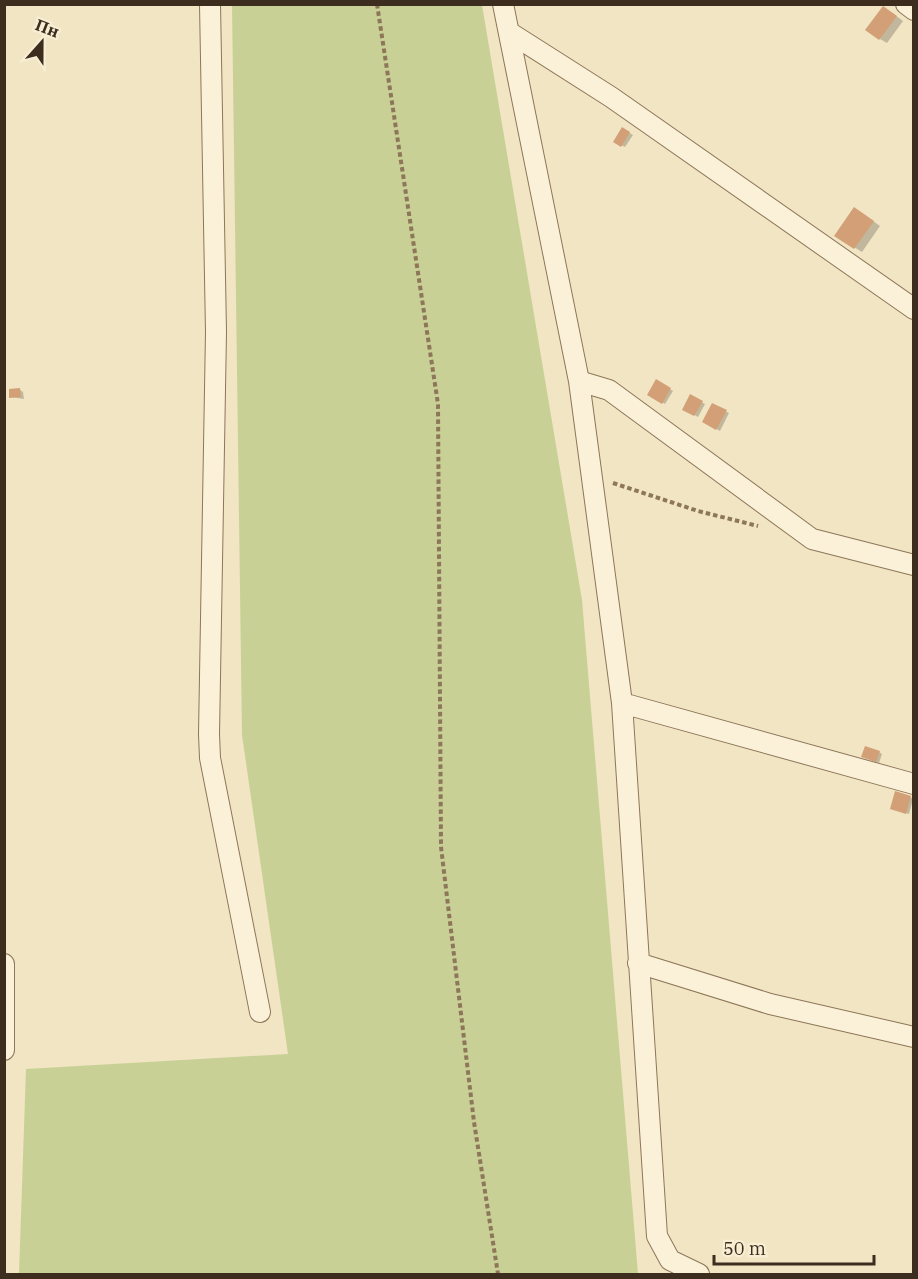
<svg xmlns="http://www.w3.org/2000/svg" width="918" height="1279" viewBox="0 0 918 1279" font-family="'IBM Plex Serif',serif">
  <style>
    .green { fill: #c8d096 }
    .shadow { fill: #0003 }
    .building { fill: #d29f77 }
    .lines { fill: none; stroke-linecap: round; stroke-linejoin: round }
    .minor-casing { stroke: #8d7659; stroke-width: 22 }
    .path { stroke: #8d7659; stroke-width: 4; stroke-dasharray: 4.5 3; stroke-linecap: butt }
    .minor { stroke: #fbf1d8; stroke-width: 20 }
  </style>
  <rect width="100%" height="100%" fill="#f1e5c3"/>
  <path class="green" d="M232,5H482L582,600L638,1274H19L26,1069L288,1054L242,735Z"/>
  <path class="shadow" d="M891,12L903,21L887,43L880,39Z
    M623,129L633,135L625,147L615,142Z
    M862,213L880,226L862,252L836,236Z
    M657,381L673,391L665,404L649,394Z
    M20,390L23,392L24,399L11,397Z
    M690,396L705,404L698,417L684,409Z
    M713,405L729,413L720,431L704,422Z
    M879,752L882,754L879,763L866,758Z
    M910,797L913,799L909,814L892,809Z"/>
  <path class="building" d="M883,6L897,16L879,40L865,30Z
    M622,127L630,132L621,147L613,142Z
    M854,207L874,221L854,249L834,236Z
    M656,379L671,388L662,404L647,395Z
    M20,388L21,397L9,398V389Z
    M690,394L703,401L694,416L682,410Z
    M712,403L727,410L716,430L702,422Z
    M865,746L880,751L876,762L861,757Z
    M895,791L911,796L906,814L890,809Z"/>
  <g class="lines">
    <defs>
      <path id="minor" d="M210,4L216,332L209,734L210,758L260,1012
        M503,4L579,381L622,703L657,1236L670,1260L699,1274
        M906,4L914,10
        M512,34L611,97L914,309
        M579,381L609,390L812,539L914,565
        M622,703L914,784
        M638,963L770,1004L914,1037
        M4,964V1050"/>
    </defs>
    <use href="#minor" class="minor-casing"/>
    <path class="path" d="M377,4L438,404L441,847L474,1122L498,1274
      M613,483L698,511L758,526"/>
    <use href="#minor" class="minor"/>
  </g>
  <rect width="918" height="1279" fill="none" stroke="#3c2d1e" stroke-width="12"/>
  <g transform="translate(42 42) rotate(21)" stroke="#f8eed4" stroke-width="4.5" paint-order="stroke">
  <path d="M0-4.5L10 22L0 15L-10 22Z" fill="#3c2d1e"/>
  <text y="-9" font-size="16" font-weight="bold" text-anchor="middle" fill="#3c2d1e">Пн</text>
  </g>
  <path d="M714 1255v9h160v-9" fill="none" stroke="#3c2d1e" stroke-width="3"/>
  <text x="723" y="1255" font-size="18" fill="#3c2d1e" stroke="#f8eed4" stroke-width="4.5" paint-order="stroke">50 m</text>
</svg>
